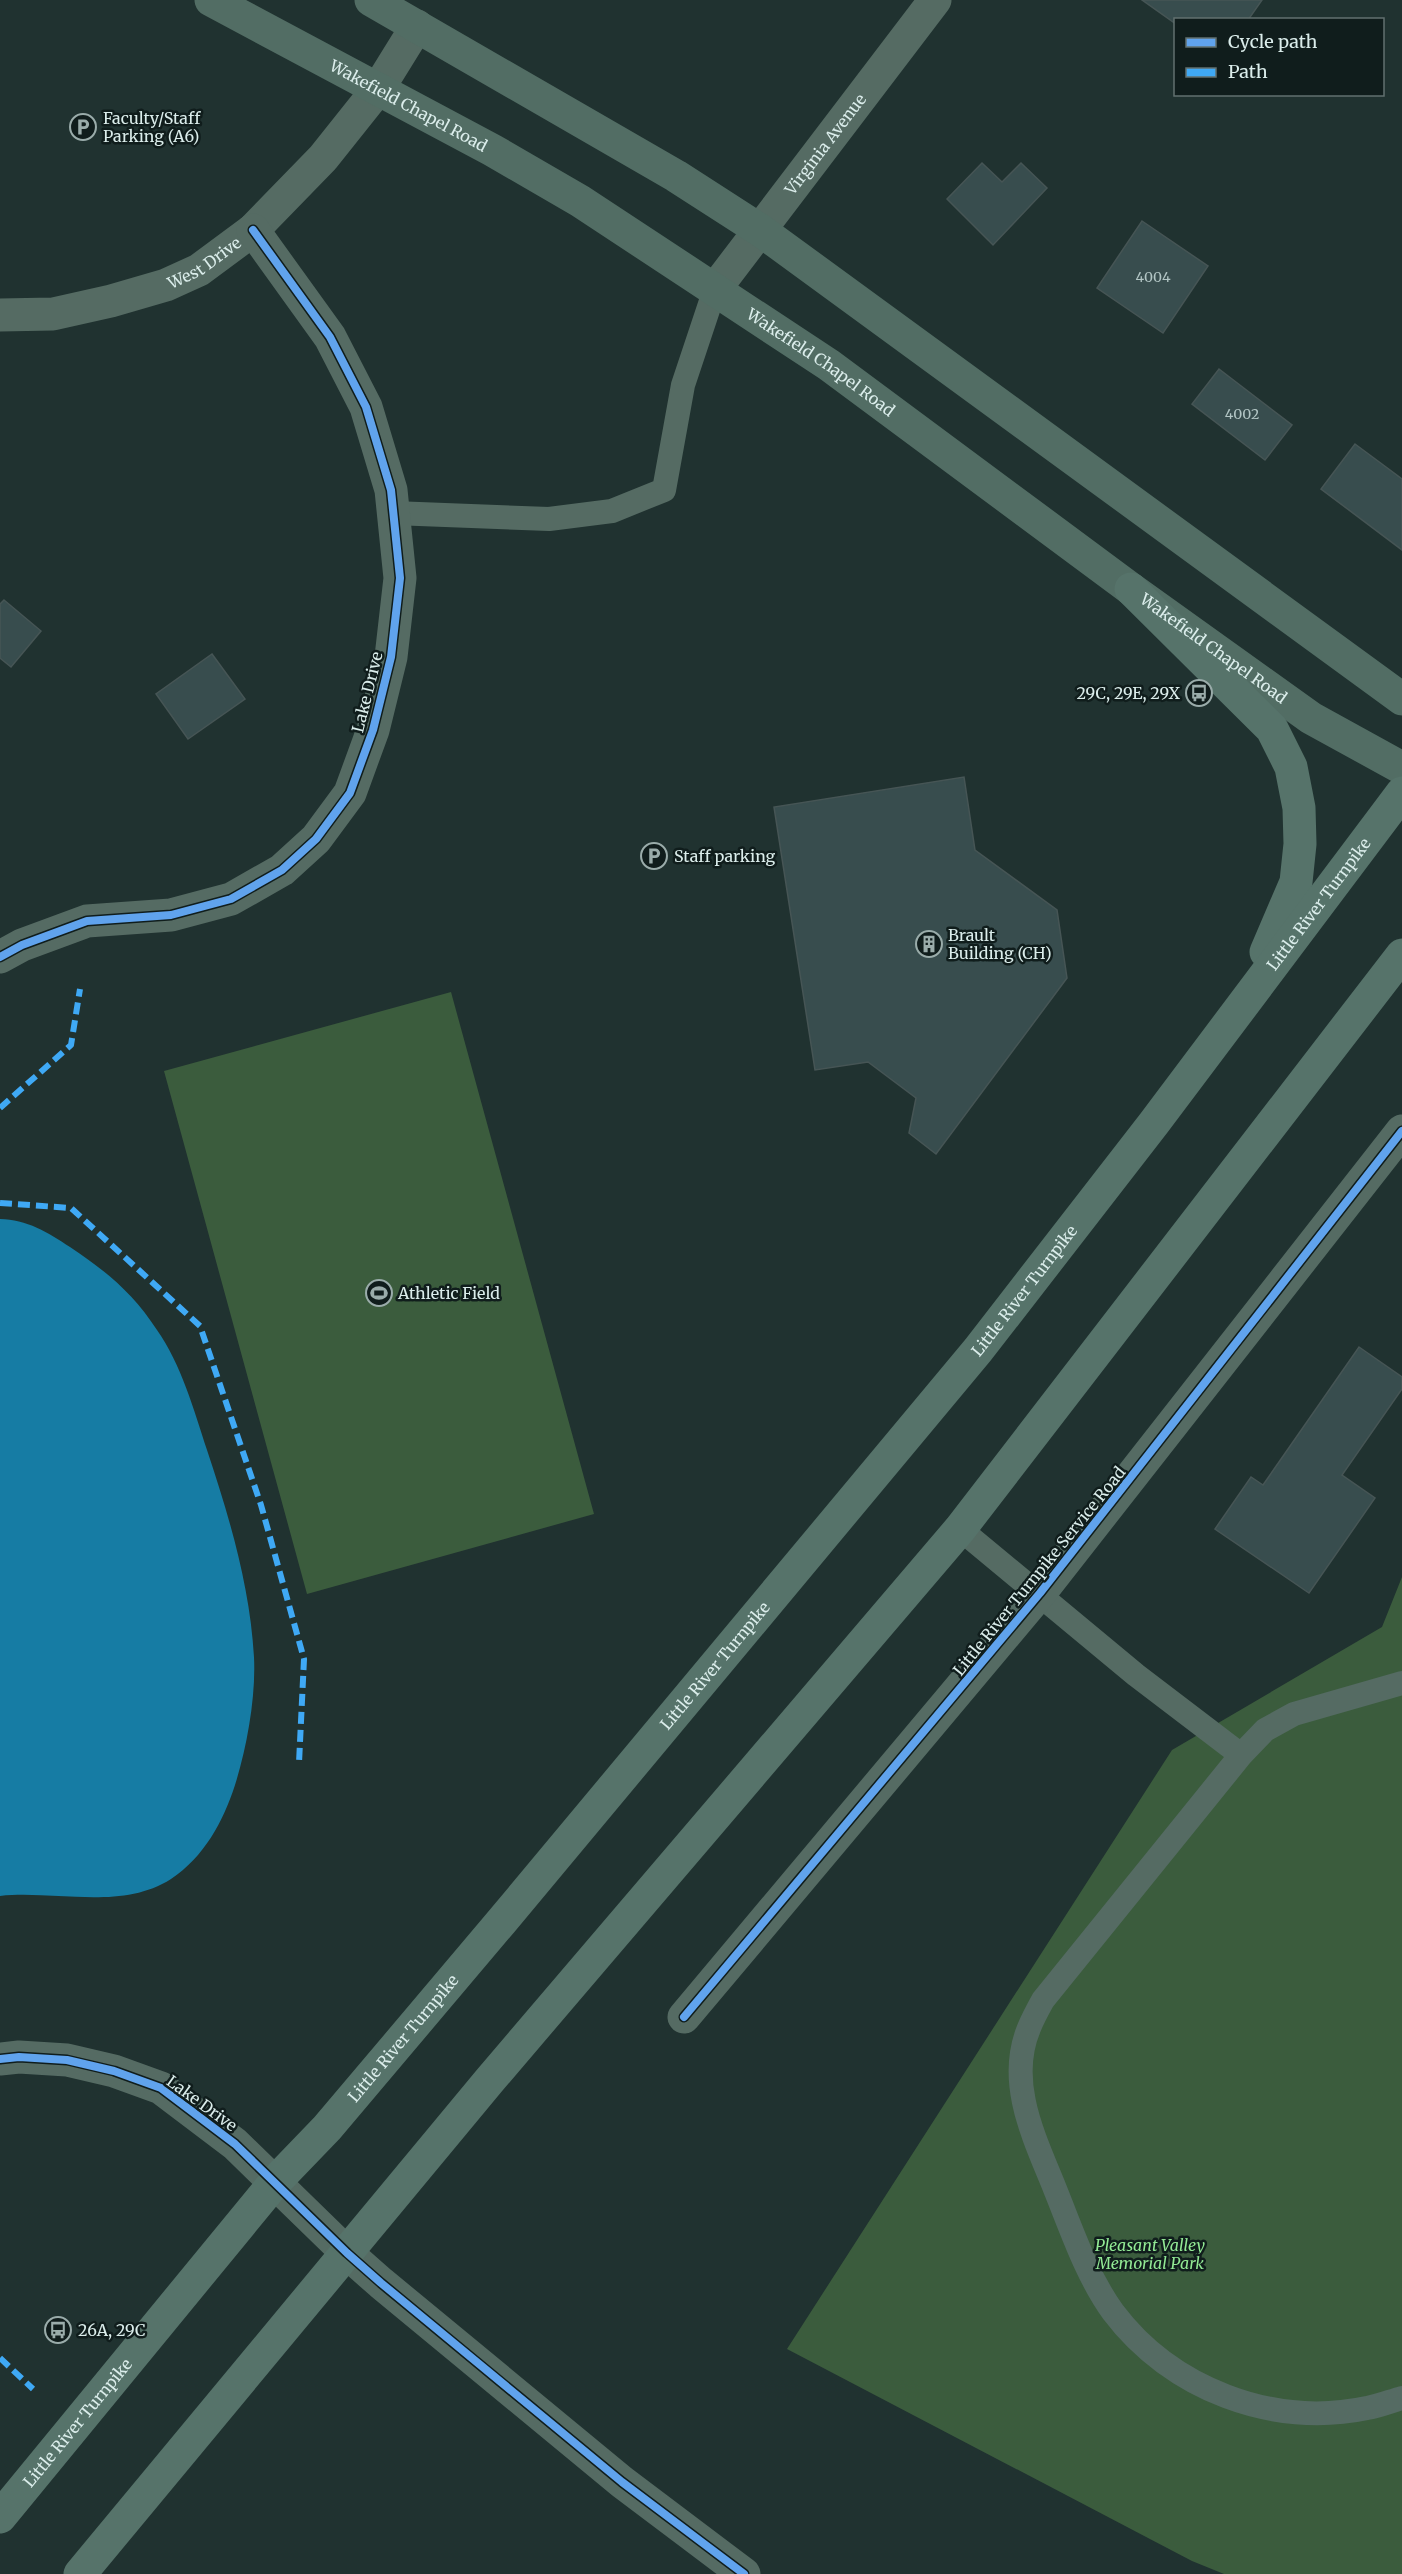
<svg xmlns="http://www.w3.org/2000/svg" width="1402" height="2574" viewBox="0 0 1402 2574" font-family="Merriweather,serif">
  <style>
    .green { fill: #3b5c3d }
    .water { fill: #167ca4 }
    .building { fill: #384d4e; stroke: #465555; stroke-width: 1.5 }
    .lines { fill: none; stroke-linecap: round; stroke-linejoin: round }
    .lane { stroke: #556b63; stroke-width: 24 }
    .street { stroke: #556b63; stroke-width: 33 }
    .secondary { stroke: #526d64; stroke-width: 33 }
    .primary { stroke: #56736a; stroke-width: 33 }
    .quiet { stroke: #3fa9f5; stroke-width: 6; stroke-dasharray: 12 6; stroke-linecap: butt }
    .cycleway-casing { stroke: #101d1c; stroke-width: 11 }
    .cycleway { stroke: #60a3ed; stroke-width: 8 }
    .labels { text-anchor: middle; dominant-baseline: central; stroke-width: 5; stroke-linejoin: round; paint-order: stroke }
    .number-label { font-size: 14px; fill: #b2c5c4 }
    .street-label { font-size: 16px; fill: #dbedeb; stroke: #101d1c }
    .poi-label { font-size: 16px; fill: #dbedeb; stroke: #101d1c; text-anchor: start }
    .park-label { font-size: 16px; font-style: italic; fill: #92e994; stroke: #101d1c }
  </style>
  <rect width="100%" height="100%" fill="#203230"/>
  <path class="green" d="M451,992L594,1514L307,1594L164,1071Z
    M1402,1577V2574H1224L1192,2561L787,2349L1172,1750L1382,1627Z"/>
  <path class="water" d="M0,1219C26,1219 49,1233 70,1247C106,1271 133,1293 157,1330C181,1364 194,1410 207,1450C229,1516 250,1586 254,1657C256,1697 247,1747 235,1785C223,1822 204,1857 171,1879C121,1911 55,1890 0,1896Z"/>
  <path class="building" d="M1142,0H1262L1248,20H1176V24Z
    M982,163L1002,182L1021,163L1047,188L993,245L947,199Z
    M1142,221L1208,266L1163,333L1097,288Z
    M1219,369L1292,425L1265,460L1192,404Z
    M1355,444L1402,479V550L1321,489Z
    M4,600L41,631L11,667L0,658V604Z
    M212,654L245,699L188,739L156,694Z
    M964,777L975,850L1057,910L1067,978L936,1154L909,1133L916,1098L868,1062L815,1070L774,807Z
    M1359,1347L1402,1377V1389L1342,1475L1375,1498L1309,1593L1215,1529L1251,1477L1263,1485Z"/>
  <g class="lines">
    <path class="lane" d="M393,513L549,519L612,511L664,490L683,385L715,289
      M960,1529L1136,1675L1241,1755
      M1402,1683L1294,1714L1265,1730L1241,1755L1043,2000C1038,2009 1033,2018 1029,2028C1006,2083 1035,2139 1055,2189C1072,2231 1087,2276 1113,2312C1171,2389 1273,2428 1367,2408C1379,2406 1391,2401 1402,2398"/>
    <g class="street">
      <path id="s1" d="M715,289L935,0"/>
      <path id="s2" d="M0,315L53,314L111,301L166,285L199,270L253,230L323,158L378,89L417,26"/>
      <path d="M0,957L22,945L87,921L171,915L231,899L282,870L316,839L350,793L373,730L391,657L400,578L391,490L366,407L330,337L253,230"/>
      <path d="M684,2017L1040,1593L1402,1131"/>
      <path d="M0,2059L19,2057L67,2060L114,2071L161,2088L235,2144L347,2253L381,2283L622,2482L744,2574"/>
    </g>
    <g class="secondary">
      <path id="s3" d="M211,0L492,150L580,201L829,365L1131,589L1311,718L1402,768"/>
      <path d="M371,0L676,176L760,230L1402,699"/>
    </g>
    <g class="primary">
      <path d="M1131,589L1272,729L1291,767L1299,808L1300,844L1296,882L1266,952"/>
      <path id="s4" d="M0,2517L275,2182L327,2128L502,1921L978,1350L1154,1123L1402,793"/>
      <path d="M80,2574L489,2081L960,1529L1402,955"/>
    </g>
    <path class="quiet" d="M0,1108L71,1045L80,989
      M0,1203L71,1208L200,1326L261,1505L304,1659L299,1763
      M0,2358L33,2389"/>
    <defs>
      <path id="cycleway" d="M0,957L22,945L87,921L171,915L231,899L282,870L316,839L350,793L373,730L391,657L400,578L391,490L366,407L330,337L253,230
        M684,2017L1040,1593L1402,1131
        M0,2059L19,2057L67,2060L114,2071L161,2088L235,2144L347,2253L381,2283L622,2482L744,2574"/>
    </defs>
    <use href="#cycleway" class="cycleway-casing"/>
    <use href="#cycleway" class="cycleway"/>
  </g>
  <defs>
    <symbol id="parking-ring" viewBox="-11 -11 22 22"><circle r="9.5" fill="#101d1c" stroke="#9aacaa" stroke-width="1.5"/><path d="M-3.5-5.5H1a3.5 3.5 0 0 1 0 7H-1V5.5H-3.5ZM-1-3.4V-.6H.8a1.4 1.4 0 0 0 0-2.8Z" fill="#9aacaa"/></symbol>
    <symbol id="bus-ring" viewBox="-11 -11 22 22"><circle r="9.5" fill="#101d1c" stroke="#9aacaa" stroke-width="1.5"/><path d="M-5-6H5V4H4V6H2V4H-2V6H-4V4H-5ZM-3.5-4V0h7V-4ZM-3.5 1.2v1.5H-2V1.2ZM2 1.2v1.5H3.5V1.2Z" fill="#9aacaa"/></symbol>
    <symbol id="building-ring" viewBox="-11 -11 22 22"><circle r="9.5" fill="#101d1c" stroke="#9aacaa" stroke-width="1.5"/><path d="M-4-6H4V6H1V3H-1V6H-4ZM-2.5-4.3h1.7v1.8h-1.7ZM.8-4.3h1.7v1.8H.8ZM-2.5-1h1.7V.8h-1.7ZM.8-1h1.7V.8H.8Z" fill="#9aacaa"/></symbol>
    <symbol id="stadium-ring" viewBox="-11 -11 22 22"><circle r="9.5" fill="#101d1c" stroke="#9aacaa" stroke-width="1.5"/><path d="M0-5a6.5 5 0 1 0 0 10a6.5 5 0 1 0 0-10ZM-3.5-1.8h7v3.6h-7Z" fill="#9aacaa"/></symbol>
  </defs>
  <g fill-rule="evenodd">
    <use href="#parking-ring" x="68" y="112" width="30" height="30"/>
    <use href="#bus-ring" x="1184" y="678" width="30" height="30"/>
    <use href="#parking-ring" x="639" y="841" width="30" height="30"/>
    <use href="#building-ring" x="914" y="929" width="30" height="30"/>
    <use href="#stadium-ring" x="364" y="1278" width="30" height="30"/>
    <use href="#bus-ring" x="43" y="2315" width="30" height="30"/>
  </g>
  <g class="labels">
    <g class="number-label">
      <text x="1153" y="277">4004</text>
      <text x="1242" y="414">4002</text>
    </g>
    <g class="street-label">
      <text stroke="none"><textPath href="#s3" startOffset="224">Wakefield Chapel Road</textPath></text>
      <text stroke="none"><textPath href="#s1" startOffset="182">Virginia Avenue</textPath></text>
      <text stroke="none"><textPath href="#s2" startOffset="214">West Drive</textPath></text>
      <text stroke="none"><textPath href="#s3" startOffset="710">Wakefield Chapel Road</textPath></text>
      <text stroke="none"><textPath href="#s3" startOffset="1196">Wakefield Chapel Road</textPath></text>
      <text transform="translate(367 692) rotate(-76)">Lake Drive</text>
      <text stroke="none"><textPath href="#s4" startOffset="2084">Little River Turnpike</textPath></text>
      <text stroke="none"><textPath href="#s4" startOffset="1598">Little River Turnpike</textPath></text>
      <text transform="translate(1039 1571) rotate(-51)">Little River Turnpike Service Road</text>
      <text stroke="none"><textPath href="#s4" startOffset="1112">Little River Turnpike</textPath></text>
      <text stroke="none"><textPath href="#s4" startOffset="626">Little River Turnpike</textPath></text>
      <text transform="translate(202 2103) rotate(36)">Lake Drive</text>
      <text stroke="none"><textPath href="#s4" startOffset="122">Little River Turnpike</textPath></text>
    </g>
    <g class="poi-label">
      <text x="103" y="118">Faculty/Staff<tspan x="103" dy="18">Parking (A6)</tspan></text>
      <text x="1180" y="693" text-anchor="end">29C, 29E, 29X</text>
      <text x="674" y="856">Staff parking</text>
      <text x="948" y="935">Brault<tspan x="948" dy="18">Building (CH)</tspan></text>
      <text x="398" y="1293">Athletic Field</text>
      <text x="78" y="2330">26A, 29C</text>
    </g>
    <g class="park-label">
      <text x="1150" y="2245">Pleasant Valley<tspan x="1150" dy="18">Memorial Park</tspan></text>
    </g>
  </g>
  <rect x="1174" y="18" width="210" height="78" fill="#101d1c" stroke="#61706f" stroke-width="1.5"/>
  <rect x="1186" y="38" width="30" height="9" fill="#60a3ed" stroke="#61706f" stroke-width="1.5"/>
  <text x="1228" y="48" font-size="18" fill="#dbedeb">Cycle path</text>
  <rect x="1186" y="68" width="30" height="9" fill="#3fa9f5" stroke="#61706f" stroke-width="1.5"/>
  <text x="1228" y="78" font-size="18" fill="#dbedeb">Path</text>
</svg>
